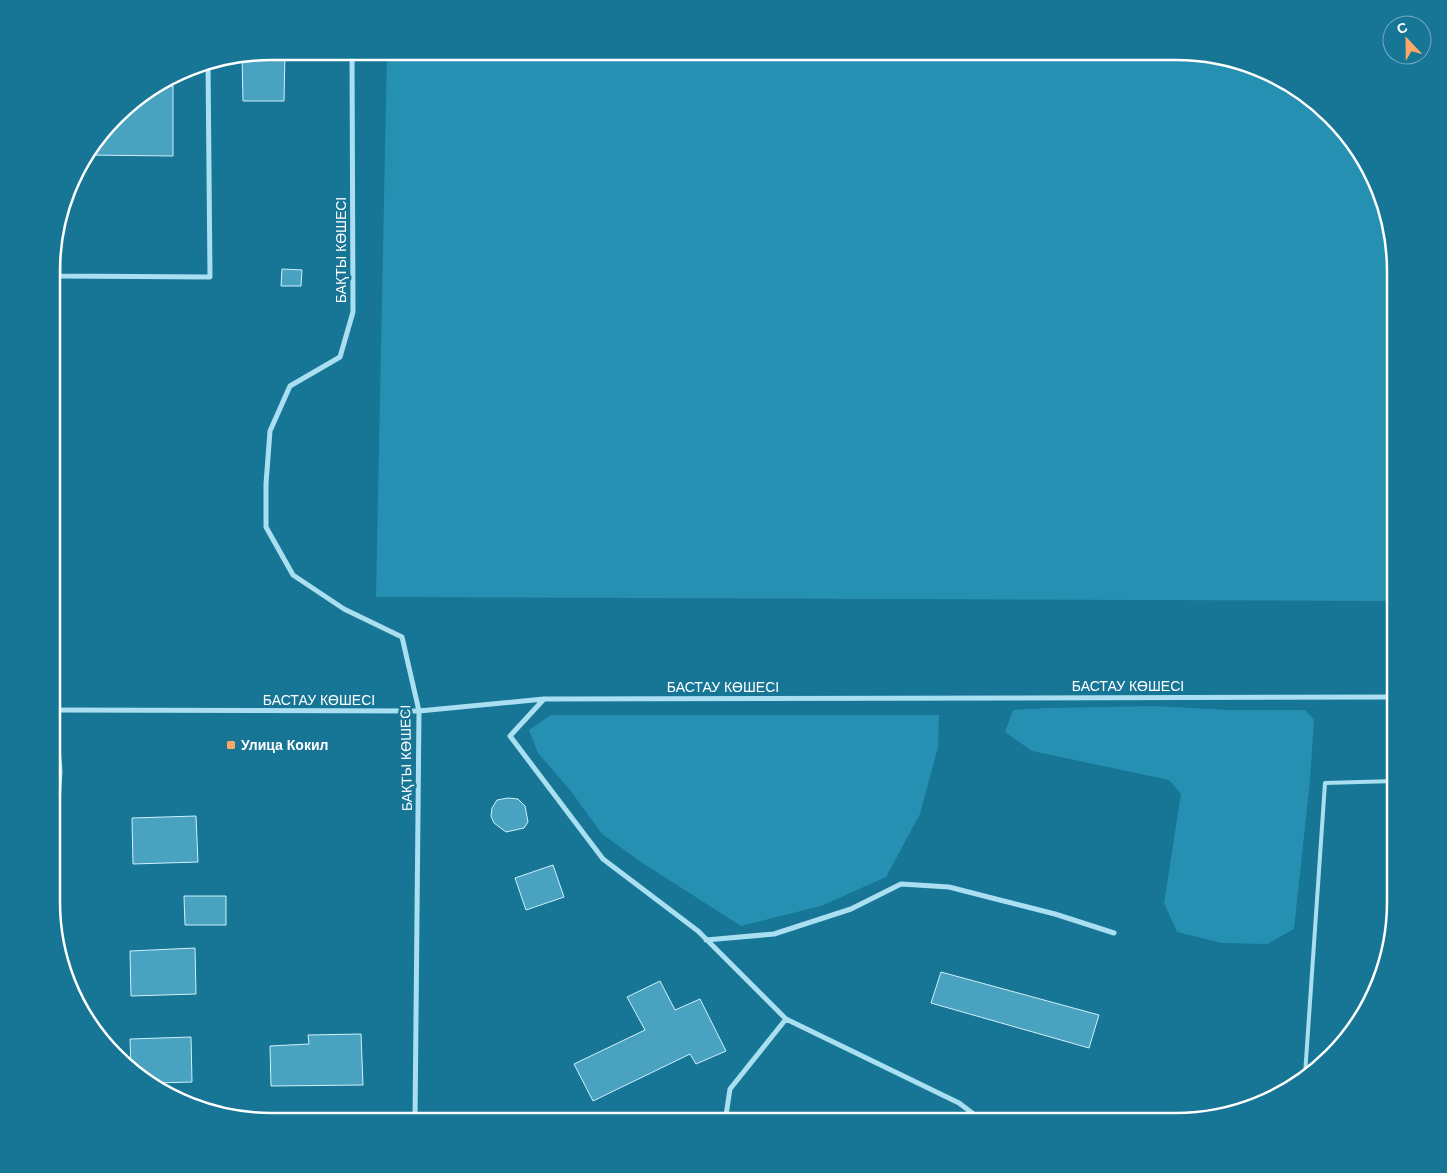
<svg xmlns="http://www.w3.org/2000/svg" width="1447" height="1173" viewBox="0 0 1447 1173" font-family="Arial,sans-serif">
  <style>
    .green { fill: #2690b3 }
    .building { fill: #48a2c0; stroke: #d0f1fc }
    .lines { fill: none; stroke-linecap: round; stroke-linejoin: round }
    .lane { stroke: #a9dff1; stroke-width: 4 }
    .street { stroke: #a9dff1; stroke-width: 5 }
    .poi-dot { fill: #ffa669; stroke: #177596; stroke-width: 2 }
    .labels { text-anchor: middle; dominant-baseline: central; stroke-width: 5; stroke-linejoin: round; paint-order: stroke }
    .street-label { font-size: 14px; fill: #fff; stroke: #177596 }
    .poi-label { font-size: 14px; font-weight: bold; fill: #fff; stroke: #177596; text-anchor: start }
    .rim { fill: none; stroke: #fff; stroke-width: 2.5 }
  </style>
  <rect width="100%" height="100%" fill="#177596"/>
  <path class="green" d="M387,51L1190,52L1261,68L1331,115L1379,186L1396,271L1395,601L376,597Z
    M1156,706L1228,710H1305L1314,720L1310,780L1294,929L1267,944L1222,943L1177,932L1164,903L1181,794L1169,780L1032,751L1005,732L1013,710L1047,708Z
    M551,715H939L938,747L920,814L886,877L821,906L741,926L641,862L602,834L570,790L538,753L529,730Z"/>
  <path class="building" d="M268,52H285L284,101H243L242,56Z
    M160,86H173V156L86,155L126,105Z
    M282,269L302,270L301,286H281Z
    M508,798L518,799L525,806L528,822L524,828L506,832L494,823L491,816L492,808L497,800Z
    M196,816L198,862L133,864L132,818Z
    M553,865L564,897L526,910L515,878Z
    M184,896H226V925H185Z
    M195,948L196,994L131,996L130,951Z
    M941,972L1099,1015L1089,1048L931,1003Z
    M660,981L675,1010L700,999L726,1051L696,1064L690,1054L593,1101L574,1064L645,1030L627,997Z
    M361,1034L363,1085L271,1086L270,1046L309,1044L308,1035Z
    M191,1037L192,1082L154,1083L131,1068L130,1039Z
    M828,1113L832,1122H812Z
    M858,1116L861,1122H846Z"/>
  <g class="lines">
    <path class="lane" d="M1305,1075L1325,783L1395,781"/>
    <path class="street" d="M352,51L353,312L340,357L290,386L270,431L266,484V527L293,575L344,609L402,637L419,711L415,1121
      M58,227L59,276L210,277L208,62
      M544,699L510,736L603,859L698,931L786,1019L959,1103L984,1122
      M52,710L419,711L544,699L1395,697
      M52,904L60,771L55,710
      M706,940L774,934L851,909L901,884L949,887L1055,914L1114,933
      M725,1122L730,1089L786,1019"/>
  </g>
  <rect class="poi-dot" x="226" y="740" width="10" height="10" rx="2.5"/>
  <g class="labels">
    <g class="street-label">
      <text transform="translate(341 250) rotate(-90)">БАҚТЫ КӨШЕСІ</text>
      <text x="1128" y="686">БАСТАУ КӨШЕСІ</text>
      <text x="723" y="687">БАСТАУ КӨШЕСІ</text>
      <text x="319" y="700">БАСТАУ КӨШЕСІ</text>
      <text transform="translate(406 758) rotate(-91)">БАҚТЫ КӨШЕСІ</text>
    </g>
    <g class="poi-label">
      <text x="241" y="745">Улица Кокил</text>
    </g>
  </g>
  <path d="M0 0H1447V1173H0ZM271 60H1176A211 211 0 0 1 1387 271V902A211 211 0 0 1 1176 1113H271A211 211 0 0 1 60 902V271A211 211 0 0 1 271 60Z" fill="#177596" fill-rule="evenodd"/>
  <path class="rim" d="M271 60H1176A211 211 0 0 1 1387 271V902A211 211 0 0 1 1176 1113H271A211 211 0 0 1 60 902V271A211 211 0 0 1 271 60Z"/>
  <g transform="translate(1407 40) rotate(338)"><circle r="24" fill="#177596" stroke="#74acc0"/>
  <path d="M0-4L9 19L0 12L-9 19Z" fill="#ffa669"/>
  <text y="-8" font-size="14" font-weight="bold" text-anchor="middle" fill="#ffffff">С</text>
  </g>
</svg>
